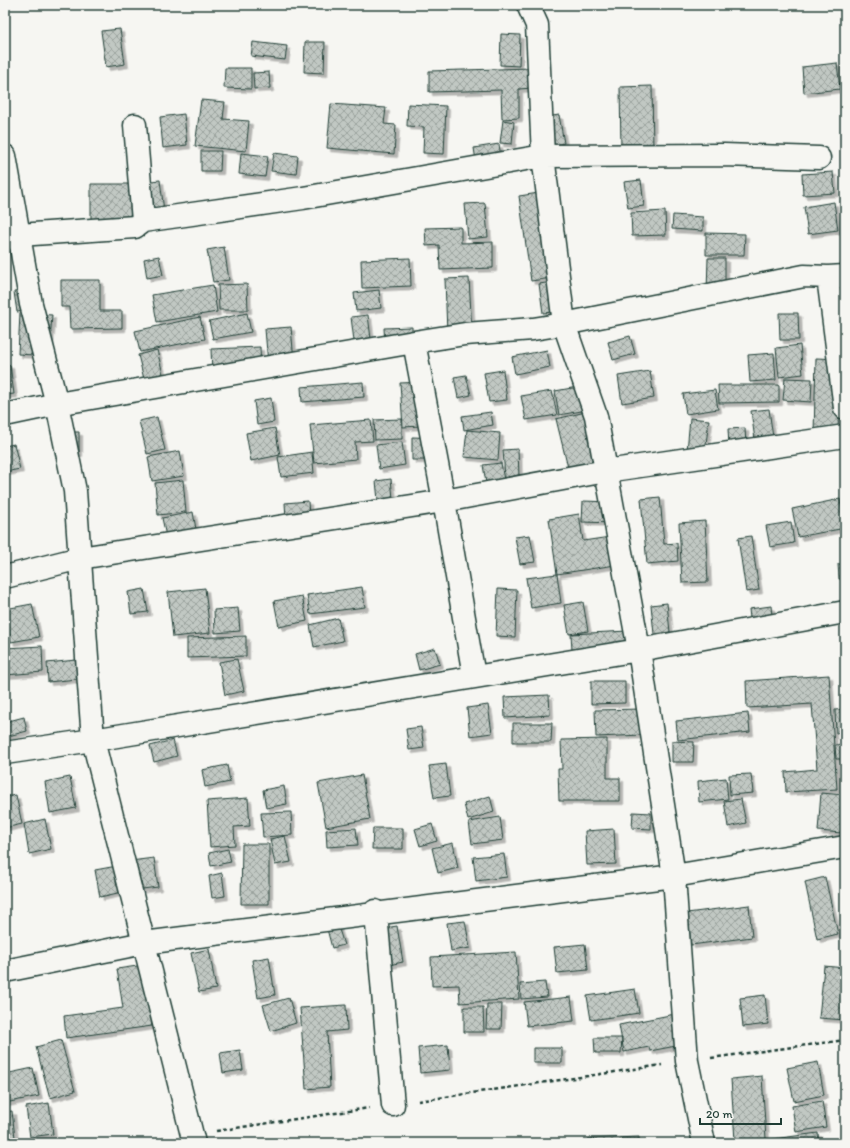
<svg xmlns="http://www.w3.org/2000/svg" width="850" height="1148" viewBox="0 0 850 1148" font-family="Itim,sans-serif">
  <style>
    .building { fill: url(#building-cross-hatch); stroke: #1f3d34; filter: url(#shadow) }
    .lines { fill: none; stroke-linecap: round; stroke-linejoin: round }
    .street-casing { stroke: #1f3d34; stroke-width: 25 }
    .path { stroke: #1f3d34; stroke-width: 2.5; stroke-dasharray: 4 3; stroke-linecap: butt }
    .street { stroke: #f6f6f2; stroke-width: 22 }
  </style>
  <defs>
    <pattern id="building-cross-hatch" width="8" height="8" patternUnits="userSpaceOnUse"><rect width="8" height="8" fill="#c1c8c3"/><path d="M0 0l8 8M0 8l8-8" fill="none" stroke="#9ca49f"/></pattern>
    <filter id="shadow"><feDropShadow dx="3.5" dy="3.5" stdDeviation="0" flood-color="#0004"/></filter>
  </defs>
  <rect width="100%" height="100%" fill="#f6f6f2"/>
  <filter id="ink" filterUnits="userSpaceOnUse"><feTurbulence type="fractalNoise" baseFrequency=".025" numOctaves="2"/><feDisplacementMap in="SourceGraphic" scale="8" xChannelSelector="R" yChannelSelector="G"/><feConvolveMatrix kernelMatrix="1 2 1 2 8 2 1 2 1" color-interpolation-filters="sRGB"/></filter>
  <g filter="url(#ink)">
    <path class="building" d="M120,29L125,64L106,67L101,31Z
      M501,34L520,35L519,66L500,65Z
      M253,42L287,46L285,60L251,56Z
      M305,42H325L324,73L304,72Z
      M837,63L840,89L804,93L802,67Z
      M225,68H251V89L224,88Z
      M532,68V88L519,89V118L502,119L501,90L429,92V71Z
      M269,72L270,88L254,89L253,73Z
      M652,86L653,150H621L620,87Z
      M201,100L225,102L223,119L249,121L246,151L195,146Z
      M331,104L386,108L384,124L396,125L394,154L327,148Z
      M408,104L446,106L444,154L423,153L424,127L407,126Z
      M184,114L187,145L163,148L160,117Z
      M559,115L564,143L540,148L534,119Z
      M503,120L514,122L512,144L500,143Z
      M499,144L502,164L477,167L474,148Z
      M201,151H221L220,171H201Z
      M241,153L268,156L265,177L239,174Z
      M274,153L298,156L296,174L271,171Z
      M833,172L835,193L803,195L802,174Z
      M160,180L164,211L147,213L142,182Z
      M641,180L644,206L628,208L624,182Z
      M91,184H132V219H91Z
      M539,193L565,276L531,281L519,196Z
      M834,202L838,230L808,234L804,207Z
      M485,203L488,237L468,239L465,204Z
      M665,211L666,235L632,236L631,213Z
      M673,215L703,217V231L672,229Z
      M461,227V243L493,242V268L440,270L439,245L426,246L425,228Z
      M706,233L745,234L744,255H706Z
      M224,247L229,280L213,282L207,250Z
      M159,256L163,275L147,278L144,259Z
      M410,258L411,286L362,288L361,260Z
      M708,258H725V292H707Z
      M469,278L472,332L447,333L445,279Z
      M61,280H100V311H122V328L70,329L69,307H61Z
      M560,281L563,311L543,313L539,284Z
      M247,284L248,310H219L218,285Z
      M213,285L217,312L157,322L152,295Z
      M30,290L32,310L17,312L14,292Z
      M379,290L381,308L356,311L354,293Z
      M20,313L52,315L49,356L18,354Z
      M247,313L251,332L213,339L209,321Z
      M779,313H798L799,340H780Z
      M368,315L372,347L355,349L351,317Z
      M200,317L205,339L140,352L135,331Z
      M291,327L294,361L268,364L265,329Z
      M412,327V344L385,345L384,328Z
      M630,336L635,354L613,360L608,342Z
      M800,345L803,374L779,377L776,348Z
      M260,347L261,370L212,372L211,349Z
      M157,350L166,386L147,391L138,355Z
      M547,350L550,367L515,374L512,357Z
      M774,353L776,380L750,382L748,355Z
      M816,358L840,359L838,434L814,433Z
      M5,365H10L14,394L5,395Z
      M503,370L507,400L489,402L484,373Z
      M650,371L654,398L622,403L618,376Z
      M466,375L471,395L458,398L454,377Z
      M785,378L812,379L811,402L783,400Z
      M363,382L364,397L302,402L301,387Z
      M424,382L437,425L403,427L400,383Z
      M718,385H779V402L719,403Z
      M583,386L587,410L559,415L555,391Z
      M715,390L718,409L686,414L683,394Z
      M552,391L557,415L526,420L521,396Z
      M271,398L274,422L257,425L254,401Z
      M769,409L774,445L756,447L751,411Z
      M594,410L607,467L570,476L556,419Z
      M491,412L493,425L464,430L462,416Z
      M157,417L165,450L147,454L139,421Z
      M690,418L709,420L705,452L687,451Z
      M402,419V439L375,440L374,420Z
      M371,420L373,441L355,442L356,459L314,463L310,425Z
      M275,428L280,455L251,461L246,433Z
      M745,428L746,445L729,446L728,429Z
      M467,430L500,433L498,460L464,457Z
      M61,432H79V453H61Z
      M412,437L441,438V460H412Z
      M402,442L405,465L379,469L376,445Z
      M14,444L20,469L5,472V446Z
      M518,449L519,477L505,478L503,450Z
      M180,451L184,476L152,481L148,457Z
      M312,452L314,473L281,477L278,457Z
      M501,463L505,486L487,489L483,465Z
      M391,479L394,508L379,510L376,481Z
      M183,480L186,512L158,515L155,483Z
      M660,497L664,544L677,543L678,561L647,564L641,499Z
      M840,499L845,528L798,537L792,509Z
      M308,501L309,517L286,518L285,503Z
      M583,501L613,502V523L582,522Z
      M193,512L197,535L167,541L162,518Z
      M579,514L583,541L617,536L622,564L557,574L549,519Z
      M705,521L708,582L682,583L679,523Z
      M791,522L794,543L770,547L766,526Z
      M530,535L535,562L520,564L515,537Z
      M751,536L759,590L746,592L738,538Z
      M838,564H845V579H839Z
      M557,574L561,603L531,608L526,578Z
      M362,587L365,607L310,614L307,595Z
      M205,588L210,633L173,637L168,592Z
      M144,589L148,612L131,614L128,592Z
      M498,589L517,590L515,637L496,636Z
      M302,596L307,621L279,627L274,601Z
      M583,602L588,631L569,634L564,605Z
      M667,603L670,632L654,634L651,605Z
      M32,604L39,637L11,642L5,609Z
      M771,606L773,625L751,628L749,609Z
      M238,608L240,631L215,633L214,610Z
      M338,618L343,641L314,647L310,625Z
      M628,631V647L572,650L571,634Z
      M246,636V656L187,658V638Z
      M42,646L43,672L5,675V648Z
      M435,648L440,664L419,670L415,654Z
      M237,659L244,691L225,695L219,662Z
      M76,660L77,679L48,682L47,663Z
      M829,675L837,789L786,792L785,772L817,769L812,704L747,708L746,681Z
      M591,681H625V703L591,704Z
      M549,695L550,715L505,718L504,697Z
      M488,705L492,733L470,736L467,708Z
      M642,709L643,735L596,737L595,710Z
      M845,709V733H836L835,710Z
      M748,713L750,732L678,740L676,721Z
      M24,717L27,731L5,737V722Z
      M513,723H552L551,742H513Z
      M421,727L424,748L409,750L406,729Z
      M607,739V778H620V801H559L558,769H562L561,740Z
      M173,740L177,756L154,762L150,746Z
      M672,741L694,742L693,762H672Z
      M845,744V759H836L835,745Z
      M446,764L450,796L434,798L429,766Z
      M227,765L230,782L205,787L202,770Z
      M751,774L753,793L730,795L729,775Z
      M362,775L370,819L326,827L318,783Z
      M70,777L76,808L50,813L45,782Z
      M726,778L728,799L699,802L698,781Z
      M284,786L287,804L266,808L263,790Z
      M821,793L845,795L842,833L818,831Z
      M16,795L22,824L5,828V797Z
      M490,796L494,812L468,820L464,804Z
      M248,798L250,826L234,827L235,845L210,847L207,801Z
      M741,799L746,823L728,827L724,801Z
      M291,812L292,835L263,837L261,813Z
      M633,812L651,813V829L632,828Z
      M500,817L503,840L472,844L469,822Z
      M45,819L51,849L29,854L24,824Z
      M432,824L437,841L420,846L415,829Z
      M356,828L358,845L327,847L326,830Z
      M373,828H403V849H372Z
      M614,829L616,864L587,865L585,831Z
      M285,836L291,862L275,865L270,839Z
      M453,843L458,868L438,873L432,848Z
      M242,844H269V904H241Z
      M228,849L231,862L211,866L209,853Z
      M504,854L507,877L476,881L473,857Z
      M154,858L158,887L127,891L123,862Z
      M117,866L122,892L100,897L95,870Z
      M222,873L225,896L212,898L209,876Z
      M825,877L838,934L817,939L805,882Z
      M749,905L752,937L691,945L687,913Z
      M465,921L470,948L451,951L447,923Z
      M338,926L344,945L332,948L327,929Z
      M397,926L403,962L379,967L373,930Z
      M585,944L588,970L557,973L554,947Z
      M209,949L216,989L199,992L191,953Z
      M516,952L519,999L460,1003L459,985L432,986L431,957Z
      M269,957L275,995L258,998L252,960Z
      M144,965L152,1026L66,1038L64,1016L123,1008L117,969Z
      M824,966L845,968V1020L819,1018Z
      M545,982L547,997L521,999L520,984Z
      M635,989L639,1013L591,1020L587,996Z
      M765,995L768,1024L743,1027L740,998Z
      M571,997L574,1021L527,1026L524,1002Z
      M289,998L296,1023L271,1031L263,1005Z
      M487,1004H502L501,1029H486Z
      M346,1005L347,1030L327,1032L330,1087L306,1089L300,1008Z
      M464,1007H483L484,1032H464Z
      M675,1014L681,1045L650,1051L649,1047L624,1052L619,1025Z
      M594,1038H622L621,1053H595Z
      M61,1040L75,1091L50,1098L36,1047Z
      M448,1045L450,1070L420,1073L418,1048Z
      M533,1048H562V1063H533Z
      M240,1050L243,1070L223,1073L220,1053Z
      M818,1062L824,1095L794,1101L787,1068Z
      M33,1068L39,1096L5,1103V1074Z
      M762,1076L766,1139L735,1141L731,1079Z
      M822,1101L826,1127L796,1132L792,1106Z
      M49,1103L53,1134L30,1137L26,1107Z
      M12,1111L15,1138L5,1139V1112Z
      M818,1133L819,1143H743Z
      M639,1137V1143H588V1139Z
      M551,1140V1143H528V1141Z"/>
    <g class="lines">
      <defs>
        <path id="street" d="M528,5L537,25L543,156L564,324L596,416L639,650L674,876L687,1061L704,1143
          M135,125L143,221
          M5,156L31,304L57,404L75,491L93,740L194,1143
          M6,238L19,235L135,227L143,221L303,198L543,156L724,155L819,158
          M828,277L845,408
          M414,342L444,501L474,676
          M5,415L57,404L414,342L465,334L533,329L564,324L804,276L828,277L845,276
          M5,577L80,558L444,501L606,471L845,436
          M5,753L93,740L639,650L845,612
          M375,911L376,914L393,1105
          M5,971L144,943L674,876L845,847"/>
      </defs>
      <use href="#street" class="street-casing"/>
      <path class="path" d="M711,1058L845,1040
        M418,1101L662,1065
        M216,1131L369,1108
        M142,1143L168,1138"/>
      <use href="#street" class="street"/>
    </g>
  </g>
  <rect width="850" height="1148" fill="none" stroke="#f6f6f2" stroke-width="20"/>
  <rect x="10" y="10" width="830" height="1128" fill="none" stroke="#1f3d34" stroke-width="1.5" filter="url(#ink)"/>
  <path d="M700 1118v6h81v-6" fill="none" stroke="#1f3d34" stroke-width="2"/>
  <text x="706" y="1118" font-size="12" fill="#1f3d34" stroke="#f6f6f2" stroke-width="3" paint-order="stroke">20 m</text>
</svg>
